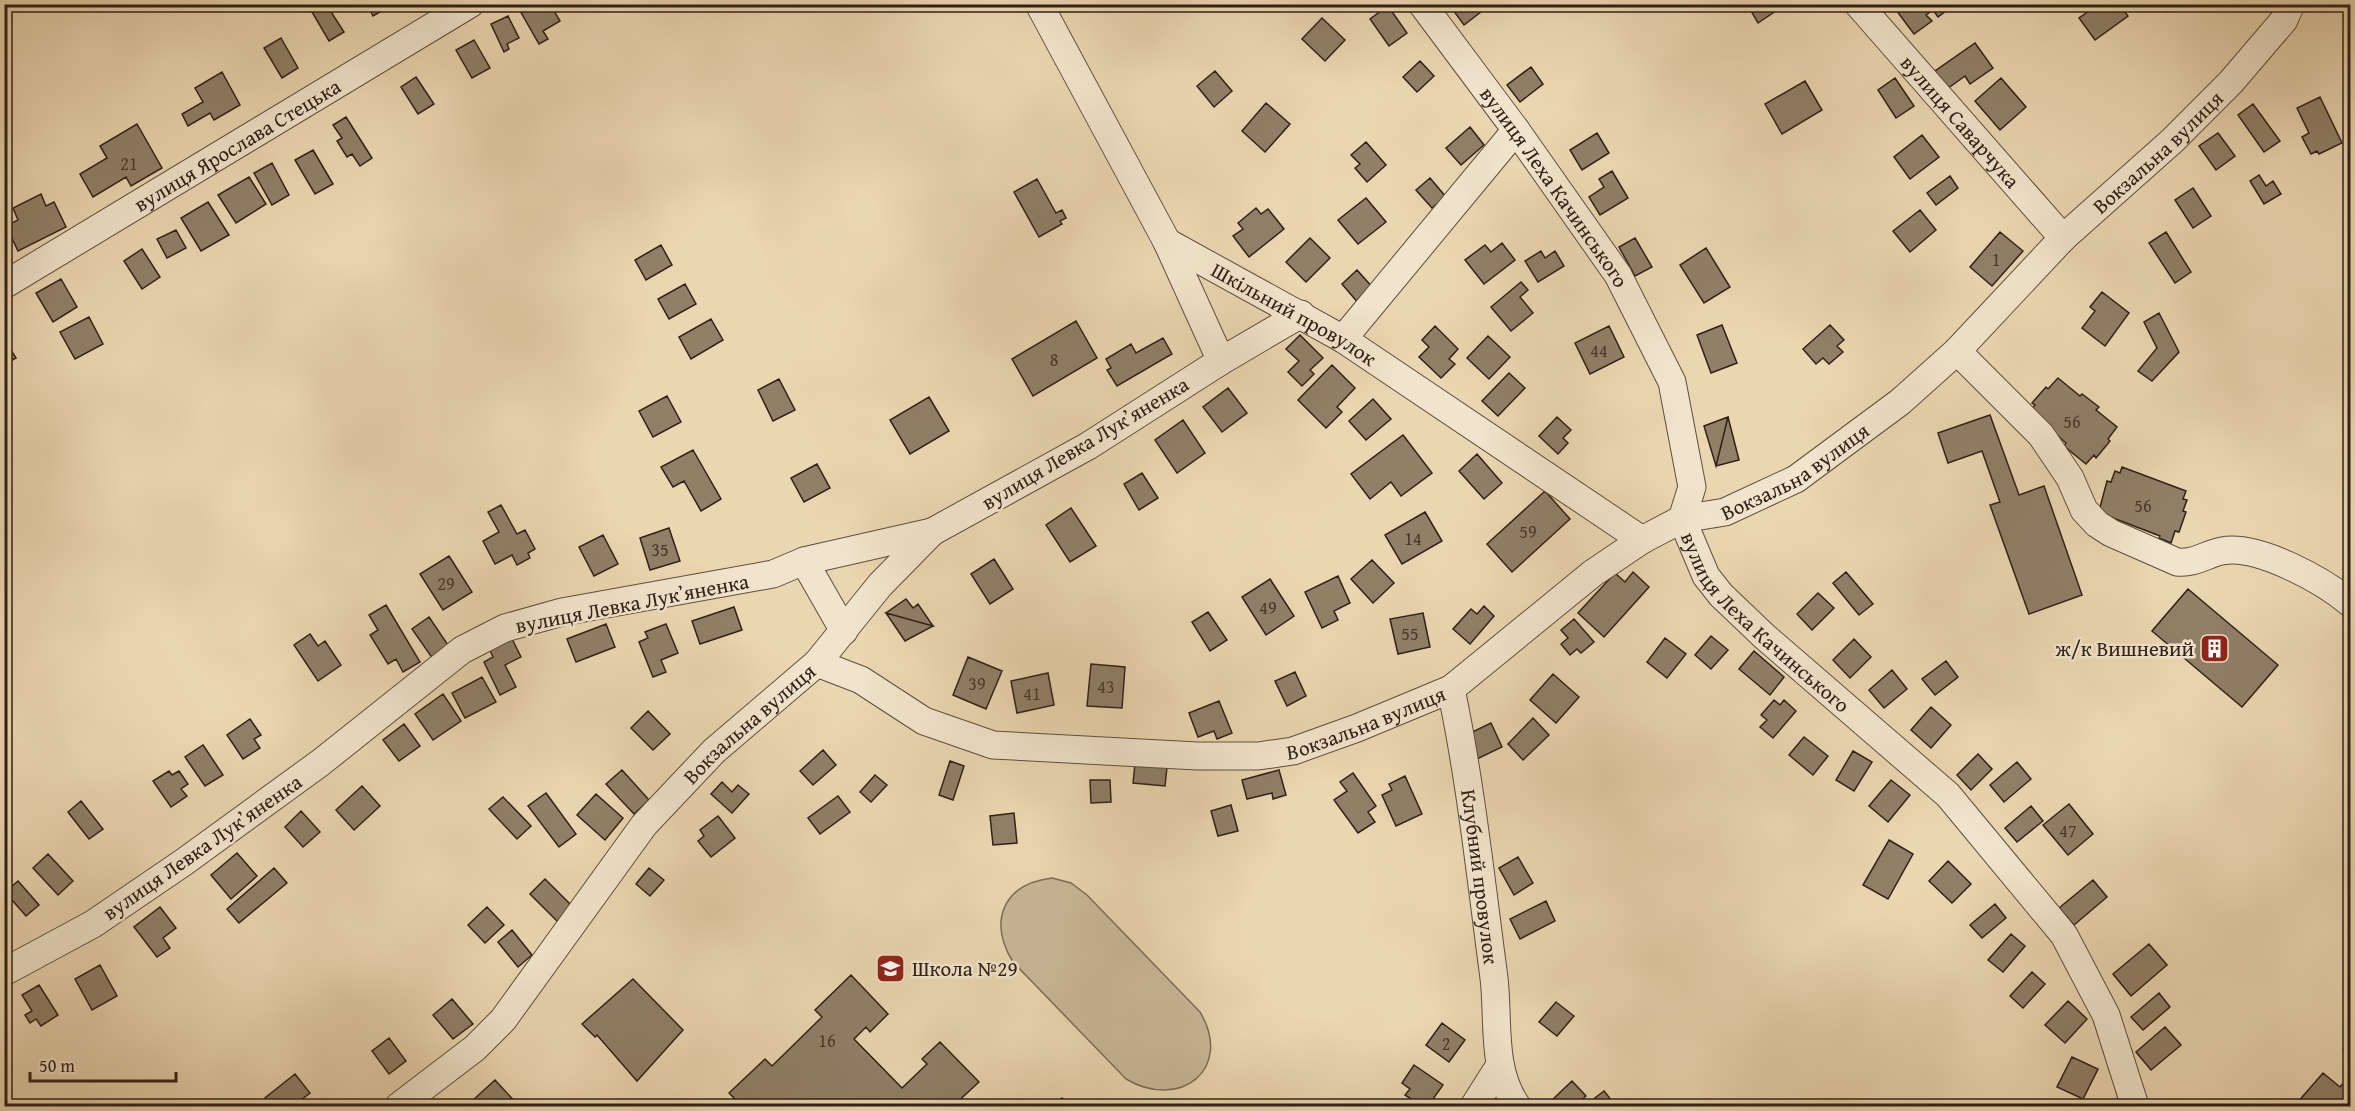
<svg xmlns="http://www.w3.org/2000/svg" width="2355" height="1111" viewBox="0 0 2355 1111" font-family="'Gentium Book Plus',serif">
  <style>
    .green { fill: #cab797; stroke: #7d6c58; stroke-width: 1.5 }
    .building { fill: #917f68; stroke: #302018; stroke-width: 1.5 }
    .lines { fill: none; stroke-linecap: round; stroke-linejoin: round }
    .minor-casing { stroke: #5e4e3e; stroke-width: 29 }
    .minor { stroke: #f1e4cc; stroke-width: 27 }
    .labels { text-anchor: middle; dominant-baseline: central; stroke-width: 5; stroke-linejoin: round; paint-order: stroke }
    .number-label { font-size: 18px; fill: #48382c }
    .street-label { font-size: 21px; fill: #302018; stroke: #f1e4cc }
    .poi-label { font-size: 21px; fill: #302018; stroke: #f1e4cc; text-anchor: end }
  </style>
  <rect width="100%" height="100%" fill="#ead6b1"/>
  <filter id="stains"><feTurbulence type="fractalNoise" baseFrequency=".00333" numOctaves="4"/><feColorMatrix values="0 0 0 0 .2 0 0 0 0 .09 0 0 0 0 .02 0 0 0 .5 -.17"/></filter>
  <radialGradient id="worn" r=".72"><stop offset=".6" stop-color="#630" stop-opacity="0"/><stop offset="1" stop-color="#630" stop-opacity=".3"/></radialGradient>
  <path class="green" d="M1052,878L1071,883L1087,895L1200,1012C1234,1069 1180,1111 1126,1079L1013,962C988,921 1003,884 1052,878Z"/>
  <path class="building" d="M313,4H326L344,32L329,41L309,7Z
    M367,4H394L373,16Z
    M527,4H550L560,21L543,31L548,39L539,44L519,9Z
    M1461,4H1484L1486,8L1464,25L1453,10Z
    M1747,4H1786L1758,23Z
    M1904,4H1949L1951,7L1938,17L1933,10L1926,15L1932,21L1914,34L1896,10Z
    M2099,4H2119L2128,16L2095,40L2079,18Z
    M2163,4H2179L2168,12Z
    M1388,6L1407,33L1389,46L1370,19Z
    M508,16L519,38L507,44L509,49L504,52L491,24Z
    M1322,18L1345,40L1325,61L1302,39Z
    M281,38L298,68L282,78L264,48Z
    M474,40L490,68L472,78L456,50Z
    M1975,43L1993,68L1970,84L1965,76L1947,89L1935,71Z
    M1420,61L1434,76L1417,92L1403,77Z
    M1531,67L1543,84L1520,102L1507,85Z
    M1215,71L1232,91L1214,107L1197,86Z
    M222,72L240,105L214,120L210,113L188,126L182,114L203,102L195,88Z
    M416,77L434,104L418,114L401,87Z
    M1895,78L1914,106L1896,118L1878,90Z
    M2001,78L2026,107L2000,130L1975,101Z
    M1805,81L1822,110L1782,134L1765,104Z
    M2320,97L2342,143L2319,154L2317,151L2311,154L2302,137L2309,133L2297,108Z
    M1266,103L1290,124L1265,152L1242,131Z
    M2253,104L2280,141L2264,152L2238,115Z
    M346,117L372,158L360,166L352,154L347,157L337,141L342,138L333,125Z
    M137,124L162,168L131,186L126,177L93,197L80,174L107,158L100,146Z
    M1470,127L1484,145L1461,165L1446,148Z
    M1597,133L1609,153L1582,170L1570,150Z
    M2218,133L2235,156L2216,170L2199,146Z
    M1922,135L1939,157L1910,179L1894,157Z
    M1366,142L1386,165L1367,182L1355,168L1360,164L1351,155Z
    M313,150L333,184L315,194L295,160Z
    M272,163L289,195L272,205L254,173Z
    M1612,171L1628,198L1600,215L1589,197L1604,187L1599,179Z
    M2259,175L2266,186L2273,181L2281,194L2264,204L2250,181Z
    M1950,176L1958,188L1936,205L1927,193Z
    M249,177L266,204L236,223L218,195Z
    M1430,178L1446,197L1432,208L1416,190Z
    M1037,179L1056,213L1062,210L1066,218L1060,221L1062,224L1039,237L1014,192Z
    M2193,188L2211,216L2193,228L2175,200Z
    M41,194L46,206L54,202L66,227L18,251L6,226L18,220L13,208Z
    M1366,198L1386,222L1358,244L1338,220Z
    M208,202L229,235L201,251L181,218Z
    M1256,208L1261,214L1268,209L1284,229L1249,257L1233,236L1243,229L1238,223Z
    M1920,210L1936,230L1910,252L1893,231Z
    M176,230L186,248L167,258L157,239Z
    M2000,232L2023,251L1992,286L1970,267Z
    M2166,232L2191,272L2175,283L2149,243Z
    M1310,238L1330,258L1306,282L1286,262Z
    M1635,238L1652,267L1635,276L1619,247Z
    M1502,243L1515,260L1484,284L1465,260L1485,245L1491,252Z
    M661,245L672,265L646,280L635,260Z
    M1706,248L1730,287L1704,303L1680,265Z
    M142,249L160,277L142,289L124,261Z
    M1541,251L1545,258L1555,251L1564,266L1538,282L1525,261Z
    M1357,270L1374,289L1359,304L1342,284Z
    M61,279L77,307L53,322L36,293Z
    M1521,282L1528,290L1520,297L1533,313L1511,331L1491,307Z
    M685,284L696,304L669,319L658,299Z
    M2102,292L2129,313L2105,346L2082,328L2095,311L2090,307Z
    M2159,313L2179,352L2152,381L2138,371L2157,348L2144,322Z
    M89,317L103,344L75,359L60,332Z
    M711,319L723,340L691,359L679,337Z
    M1076,321L1097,358L1033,396L1012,359Z
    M1722,325L1737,363L1711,373L1697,335Z
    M1830,325L1844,340L1837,346L1843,352L1829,364L1823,358L1816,364L1803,349Z
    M1435,326L1458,349L1449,359L1455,364L1441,378L1419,357L1429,347L1422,340Z
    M1609,326L1624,357L1590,374L1575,343Z
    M1300,335L1323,358L1310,370L1314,374L1302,386L1288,372L1299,361L1286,349Z
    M1488,336L1510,357L1489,379L1467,358Z
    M1163,338L1172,354L1117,386L1107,370L1111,368L1106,359L1131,344L1136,353Z
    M4,339L16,358L4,365Z
    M1332,365L1355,388L1337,407L1342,412L1326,428L1298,400Z
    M1509,373L1525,388L1498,416L1482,401Z
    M2058,378L2080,396L2082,394L2099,407L2096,410L2117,427L2108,439L2110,441L2096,458L2094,455L2086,464L2064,446L2066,443L2054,432L2027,415L2035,405L2032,403L2046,387L2048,389Z
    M779,379L795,410L773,421L758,390Z
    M1228,388L1247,413L1222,432L1203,407Z
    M667,396L681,422L653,437L639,411Z
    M929,397L949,431L910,454L890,420Z
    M1373,399L1391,419L1366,440L1349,421Z
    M1990,415L2019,495L2044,486L2082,595L2029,614L1990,505L2000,502L1982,451L1948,463L1938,433Z
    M1557,417L1571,430L1563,438L1568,443L1558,454L1539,436Z
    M1728,417L1739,460L1716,466Z
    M1728,417L1716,466L1704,426Z
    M1183,420L1205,453L1177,473L1155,440Z
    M1403,435L1432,473L1401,496L1391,482L1370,499L1351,474Z
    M693,450L721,499L701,511L684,481L673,487L661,467Z
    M1477,454L1502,483L1484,499L1459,471Z
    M817,464L830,488L804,502L791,478Z
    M2122,467L2186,491L2183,499L2187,500L2183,511L2186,512L2179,532L2175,531L2171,543L2159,538L2160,536L2108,516L2098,515L2107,481L2111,482L2115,471L2120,473Z
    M1142,473L1158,498L1139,510L1124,484Z
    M1545,491L1570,519L1512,572L1487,544Z
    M501,505L517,534L525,530L535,549L528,553L530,558L517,565L512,555L495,564L483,541L499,532L488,512Z
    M1071,508L1096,546L1070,562L1046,525Z
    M1425,512L1442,541L1402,564L1385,535Z
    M669,528L680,561L650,570L640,538Z
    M603,535L618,564L594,576L579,547Z
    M449,556L472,592L443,610L420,574Z
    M994,559L1013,589L990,604L971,574Z
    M1372,560L1394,583L1373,603L1351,579Z
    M1633,572L1649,587L1604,637L1578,613L1615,573L1625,582Z
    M1846,572L1873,604L1859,615L1833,583Z
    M1338,576L1350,603L1334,611L1338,620L1322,628L1305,592Z
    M1270,579L1294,616L1266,635L1242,597Z
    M2188,589L2278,665L2242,707L2152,631Z
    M1818,593L1834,608L1812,630L1797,614Z
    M906,599L913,608L918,604L933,626L886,613Z
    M386,605L420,662L403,672L396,659L388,664L370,635L378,630L369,615Z
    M1484,606L1494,616L1470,644L1453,629L1471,609L1477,614Z
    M734,607L742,630L700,644L692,621Z
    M1208,612L1227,640L1210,651L1192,622Z
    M886,613L933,626L905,641Z
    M1423,613L1430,647L1398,654L1390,619Z
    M429,617L450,648L433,659L412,629Z
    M1574,619L1594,642L1581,653L1577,649L1570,655L1561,644L1568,638L1561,630Z
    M606,624L615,647L576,662L567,639Z
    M666,624L678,653L661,660L666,672L653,677L639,642L648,638L645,632Z
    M310,634L318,646L325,641L341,665L318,681L294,645Z
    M1711,636L1728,650L1711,669L1695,655Z
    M511,637L521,657L505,665L516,687L500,695L484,662L493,657L489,648Z
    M1665,638L1686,654L1667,678L1647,662Z
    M1854,639L1871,657L1850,678L1833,660Z
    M1754,651L1784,677L1770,695L1739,669Z
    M968,657L1002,671L986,709L953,695Z
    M1946,661L1958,677L1935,695L1922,679Z
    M1091,664L1125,667L1122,708L1087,706Z
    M1892,670L1907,689L1884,708L1869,690Z
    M1295,672L1306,696L1287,706L1275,681Z
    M1048,673L1054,705L1017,713L1011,681Z
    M1553,674L1579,697L1556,723L1530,700Z
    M482,677L496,702L465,718L452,693Z
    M443,694L461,721L433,740L415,714Z
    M1774,700L1780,705L1784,700L1796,711L1773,738L1760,727L1767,720L1761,715Z
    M1219,701L1232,733L1217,739L1214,731L1198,737L1189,713Z
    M1931,707L1951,725L1931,748L1911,730Z
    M648,711L670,734L653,750L631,728Z
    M1533,718L1549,735L1523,760L1508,744Z
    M250,719L261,735L254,739L260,748L243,759L227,735Z
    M1491,723L1502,747L1477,759L1466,735Z
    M404,724L420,746L399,761L383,740Z
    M1804,737L1828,756L1813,775L1789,755Z
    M203,745L223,775L205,786L185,757Z
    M823,750L836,765L813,785L800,771Z
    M1853,751L1872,762L1854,791L1836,780Z
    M1978,754L1992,769L1971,790L1957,775Z
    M950,761L964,766L953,800L939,795Z
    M2017,762L2031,779L2004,802L1990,785Z
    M1135,764L1167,767L1165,786L1133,783Z
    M622,770L649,800L634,814L606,784Z
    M1279,770L1286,795L1273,799L1272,793L1247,799L1242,780Z
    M169,771L172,775L179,771L188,784L181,789L187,796L171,807L153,781Z
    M1353,773L1376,806L1368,812L1375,822L1358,833L1334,800L1347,791L1340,782Z
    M875,775L887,785L871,802L860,792Z
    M1405,776L1422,814L1396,826L1382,795L1392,790L1389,784Z
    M1090,780H1110L1111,802L1091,803Z
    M1891,780L1910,795L1888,822L1869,806Z
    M722,782L732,792L738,785L749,794L732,813L711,794Z
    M362,786L380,806L354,830L336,810Z
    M546,793L576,834L559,847L528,806Z
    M596,794L623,818L605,840L577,815Z
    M838,796L850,812L820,834L808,818Z
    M503,797L531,826L517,839L489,809Z
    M81,801L103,829L89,839L68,812Z
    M2069,804L2093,834L2068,855L2043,825Z
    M1231,805L1238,831L1218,836L1211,811Z
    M2031,806L2043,821L2017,842L2005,828Z
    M301,811L320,832L303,847L285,827Z
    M1014,813L1017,843L993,845L990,816Z
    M718,816L735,838L711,857L698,841L704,836L700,830Z
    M1889,840L1913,854L1888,899L1863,885Z
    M237,853L257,876L231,899L211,875Z
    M48,854L73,881L58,895L33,868Z
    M1518,857L1533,883L1514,895L1499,868Z
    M1948,861L1971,884L1952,903L1929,881Z
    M274,868L287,883L239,923L227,909Z
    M649,868L664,880L650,896L636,884Z
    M545,879L573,907L558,922L530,894Z
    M2093,880L2107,897L2074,925L2059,908Z
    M18,881L39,905L26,916L5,892Z
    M1546,901L1555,921L1520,939L1510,919Z
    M1995,904L2006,918L1982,938L1970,925Z
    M160,907L176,928L163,938L170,948L157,957L134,927Z
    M487,907L504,925L485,943L468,925Z
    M512,930L532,955L518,967L498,942Z
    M2011,934L2025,946L2003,972L1988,960Z
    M2149,944L2167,965L2131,996L2113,974Z
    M100,965L117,996L92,1010L75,979Z
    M2032,972L2045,984L2023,1008L2010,996Z
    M851,975L888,1014L870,1032L866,1027L854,1039L902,1088L927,1064L922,1059L940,1042L979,1082L953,1106H796L790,1101L784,1106H742L729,1093L765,1059L772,1066L822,1017L815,1010Z
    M633,979L683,1030L637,1081L597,1035L595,1037L582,1024Z
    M39,985L58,1015L41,1026L36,1019L30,1023L25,1015L32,1011L22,995Z
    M2159,993L2170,1007L2143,1030L2131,1017Z
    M452,999L473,1024L453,1039L433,1015Z
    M2068,1001L2087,1019L2065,1043L2045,1025Z
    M1556,1002L1574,1016L1557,1036L1539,1022Z
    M1442,1023L1465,1040L1449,1062L1426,1045Z
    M2165,1027L2181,1045L2151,1070L2136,1052Z
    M389,1038L406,1061L389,1074L372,1051Z
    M2350,1041V1056L2343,1050Z
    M2072,1057L2098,1069L2083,1099L2057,1087Z
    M1414,1065L1443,1085L1428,1106H1422L1405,1095L1410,1089L1402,1083Z
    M2323,1073L2340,1087L2350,1075V1106H2301L2297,1103Z
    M295,1074L310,1093L293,1106H271L265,1098Z
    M495,1080L519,1106H477L472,1101Z
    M1572,1081L1586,1096L1575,1106H1551L1548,1104Z
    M1604,1091L1616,1106H1589L1587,1104Z
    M1062,1098L1071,1106H1053Z"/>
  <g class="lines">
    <defs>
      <g id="minor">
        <path d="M1039,4L1167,242L1221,361"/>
        <path id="s1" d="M1422,4L1516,130L1618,275L1672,382L1692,487L1682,519L1706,576L1721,595L1764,636L1948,795L2064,935L2106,1015L2135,1106"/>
        <path id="s2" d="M1858,4L2063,238"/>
        <path id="s3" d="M1167,242L1343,339L1642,540"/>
        <path id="s4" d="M4,285L470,4"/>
        <path d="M1343,339L1516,130"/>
        <path d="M1957,351L2041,435L2070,478L2084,510L2097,524L2111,533L2177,562C2195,564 2206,554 2222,551C2258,544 2324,581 2350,603"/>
        <path d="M804,561L844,631"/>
        <path id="s5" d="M817,663L861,680L924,721L993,745L1197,756H1258L1293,751L1357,728L1451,689L1593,573L1642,540L1682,519L1725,512L1796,479L1900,402L1957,351L2063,238L2172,141L2231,82L2284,20L2291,4"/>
        <path id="s6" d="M1451,689C1471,784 1481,881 1494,978C1499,1020 1491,1070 1517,1106"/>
        <path d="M4,972L93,924L184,862L320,763L462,650L505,628L562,612L773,574L804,561L932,532L1088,446L1221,361L1301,314"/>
        <path id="s7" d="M399,1106L475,1048L503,1020L644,825L714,751L817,663L880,585L932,532"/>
        <path d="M1474,1106L1500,1065"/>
      </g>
    </defs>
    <use href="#minor" class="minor-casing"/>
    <use href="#minor" class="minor"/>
  </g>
  <defs>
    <symbol id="building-square" viewBox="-11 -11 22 22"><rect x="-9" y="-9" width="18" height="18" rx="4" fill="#8f2418" stroke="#f1e4cc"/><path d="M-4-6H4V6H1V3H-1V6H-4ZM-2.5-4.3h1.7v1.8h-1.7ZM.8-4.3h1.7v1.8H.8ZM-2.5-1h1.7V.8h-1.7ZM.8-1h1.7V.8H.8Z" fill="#fff"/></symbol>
    <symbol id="school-square" viewBox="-11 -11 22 22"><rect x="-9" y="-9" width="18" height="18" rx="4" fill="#8f2418" stroke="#f1e4cc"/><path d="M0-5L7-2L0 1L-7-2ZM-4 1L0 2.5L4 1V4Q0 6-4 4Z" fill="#fff"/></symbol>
  </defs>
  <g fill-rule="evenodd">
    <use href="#building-square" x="2198" y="632" width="33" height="33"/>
    <use href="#school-square" x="874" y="952" width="33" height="33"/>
  </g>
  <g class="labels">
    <g class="number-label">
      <text x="129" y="163">21</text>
      <text x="1996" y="259">1</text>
      <text x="1599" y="350">44</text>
      <text x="1054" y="359">8</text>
      <text x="2072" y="421">56</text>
      <text x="2143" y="505">56</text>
      <text x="1528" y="531">59</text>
      <text x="1413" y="538">14</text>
      <text x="660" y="549">35</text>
      <text x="446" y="583">29</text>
      <text x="1268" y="607">49</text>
      <text x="1410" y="633">55</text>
      <text x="977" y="683">39</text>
      <text x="1106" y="686">43</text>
      <text x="1032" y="693">41</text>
      <text x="2068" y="830">47</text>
      <text x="827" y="1040">16</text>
      <text x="1446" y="1043">2</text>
    </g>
    <g class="street-label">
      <text stroke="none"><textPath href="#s2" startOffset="156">вулиця Саварчука</textPath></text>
      <text stroke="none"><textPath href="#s4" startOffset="272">вулиця Ярослава Стецька</textPath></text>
      <text stroke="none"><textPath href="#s5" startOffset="1564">Вокзальна вулиця</textPath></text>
      <text stroke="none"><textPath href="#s1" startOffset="226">вулиця Леха Качинського</textPath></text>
      <text stroke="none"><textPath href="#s3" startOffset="146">Шкільний провулок</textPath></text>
      <text transform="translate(1085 443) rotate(-31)">вулиця Левка Лукʼяненка</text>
      <text stroke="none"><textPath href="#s5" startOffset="1078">Вокзальна вулиця</textPath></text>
      <text transform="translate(632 603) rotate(-11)">вулиця Левка Лукʼяненка</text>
      <text stroke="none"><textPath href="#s1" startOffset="730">вулиця Леха Качинського</textPath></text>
      <text stroke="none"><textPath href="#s5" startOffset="574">Вокзальна вулиця</textPath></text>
      <text stroke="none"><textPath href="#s7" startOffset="522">Вокзальна вулиця</textPath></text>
      <text transform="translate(202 847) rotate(-35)">вулиця Левка Лукʼяненка</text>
      <text stroke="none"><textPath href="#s6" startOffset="190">Клубний провулок</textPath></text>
    </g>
    <g class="poi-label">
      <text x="2194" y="648">ж/к Вишневий</text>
      <text x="912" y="968" text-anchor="start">Школа №29</text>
    </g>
  </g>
  <rect width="2355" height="1111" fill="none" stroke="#ead6b1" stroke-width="24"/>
  <rect x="6" y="6" width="2343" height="1099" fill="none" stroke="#302018" stroke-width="3"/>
  <rect x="12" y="12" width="2331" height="1087" fill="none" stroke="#302018" stroke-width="1.5"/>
  <path d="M30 1072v9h146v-9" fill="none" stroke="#302018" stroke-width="3"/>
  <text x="39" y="1072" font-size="18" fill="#302018" stroke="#f1e4cc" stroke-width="4.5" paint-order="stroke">50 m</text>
  <rect width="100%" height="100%" filter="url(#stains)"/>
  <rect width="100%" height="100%" fill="url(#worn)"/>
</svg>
